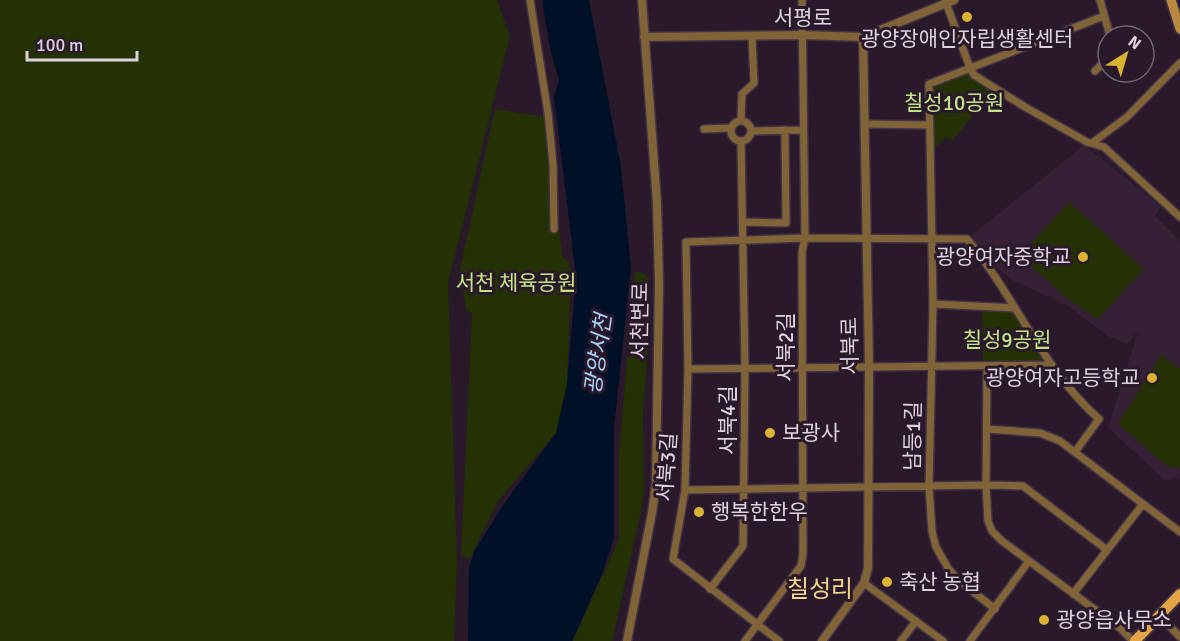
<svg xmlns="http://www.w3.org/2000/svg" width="1180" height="641" viewBox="0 0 1180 641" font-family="Signika,'Noto Sans KR',sans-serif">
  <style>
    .built { fill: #352036 }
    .green { fill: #243104 }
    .water { fill: #001027 }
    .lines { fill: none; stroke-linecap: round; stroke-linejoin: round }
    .minor-casing { stroke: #423344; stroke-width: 10 }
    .tertiary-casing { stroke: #423344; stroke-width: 11 }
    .secondary-casing { stroke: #423344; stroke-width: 12 }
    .primary-casing { stroke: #423344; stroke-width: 14 }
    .minor { stroke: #816338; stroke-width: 7 }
    .tertiary { stroke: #816338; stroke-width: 8 }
    .secondary { stroke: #b98841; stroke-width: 9 }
    .primary { stroke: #e4a546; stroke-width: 10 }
    .poi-dot { fill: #dab333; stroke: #29192b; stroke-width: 2 }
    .labels { text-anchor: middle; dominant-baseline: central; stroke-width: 6; stroke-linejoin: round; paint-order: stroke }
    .street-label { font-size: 21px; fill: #ded2de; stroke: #29192b }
    .poi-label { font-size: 21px; fill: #ded2de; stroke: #29192b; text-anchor: start }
    .park-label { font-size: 21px; fill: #c2e384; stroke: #29192b }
    .water-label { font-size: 22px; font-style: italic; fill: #a5d1fc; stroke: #29192b }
    .quarter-label { font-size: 24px; fill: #f1d68a; stroke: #29192b }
  </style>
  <rect width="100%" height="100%" fill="#29192b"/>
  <path class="built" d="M1084,145L1161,206L1155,216L1180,241V480L1176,477L1166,481L1108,428L1138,331L1128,344L1108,336L1068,306L1010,279L967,239Z"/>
  <path class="green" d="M0,0H497L510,36L448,283L457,561L454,641H0Z
    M969,72L994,90L952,141L947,137L932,150L931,86Z
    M495,109L552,118L560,240L563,258L569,262L571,273L567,384L556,433L498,501L470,558L461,556L472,313L466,310L460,269Z
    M1069,202L1144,269L1098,319L1068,299L1020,256Z
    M635,271L643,273L650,280L649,328L643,414L644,489L640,517L612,641H573L619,539V453Z
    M982,306L1013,307L1044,353L1039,364H983Z
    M1161,355L1180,369V469L1176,466L1169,468L1118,424Z"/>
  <path class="water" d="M542,0H589L621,167L631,268L614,428V538L602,574L572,641H468L469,568L475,550L504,504L556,433L567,384L576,277L554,97L559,80L550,49Z"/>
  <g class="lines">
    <defs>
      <path id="minor" d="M530,0L548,113L553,164L554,229
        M945,0L970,68L974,75L1025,107L1087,142L1104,147L1180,217
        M1100,0L1110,36
        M1095,71L1108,58
        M741,121L742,94L754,83L752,37
        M731 131a10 10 0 1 1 20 0a10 10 0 1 1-20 0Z
        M865,124L929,125
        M704,129L731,128
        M751,131L802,130
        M1092,143L1127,117L1180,63
        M743,222L786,223L785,130
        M933,304L1015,308
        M987,367L986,485L988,521L992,531L1002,541L1120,628L1133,641
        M688,369L1052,365
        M987,429L1040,433L1060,441L1180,532
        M685,490L986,485L1023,486L1107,550
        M864,583L943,641
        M710,589L743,546L745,368L741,141
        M1073,594L1143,504
        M995,609L957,579L948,568L936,547L932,531L929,487L933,304L929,84L1104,16
        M1159,615L1180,637
        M745,641L797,571L801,566L803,553L802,252L805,238L802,0
        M779,641L673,559L685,490L688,369L686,242L805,238L967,239C1015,296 1043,370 1099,419L1075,452
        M901,641L916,621
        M970,641L1029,561"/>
      <path id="tertiary" d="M644,37L802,35L863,37L954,0
        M627,641L652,513L656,484L659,283L657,203L642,0
        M822,641L864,583L868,568L869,366L863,37"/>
      <path id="secondary" d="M1171,0L1180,29"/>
      <path id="primary" d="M1135,641L1180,594"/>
    </defs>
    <use href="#minor" class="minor-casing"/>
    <use href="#tertiary" class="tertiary-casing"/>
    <use href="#secondary" class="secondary-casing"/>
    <use href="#primary" class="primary-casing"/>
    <use href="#minor" class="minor"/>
    <use href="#tertiary" class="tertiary"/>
    <use href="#secondary" class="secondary"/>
    <use href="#primary" class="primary"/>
  </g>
  <g class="poi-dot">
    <circle cx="967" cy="17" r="6"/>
    <circle cx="1083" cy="257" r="6"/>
    <circle cx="1152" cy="378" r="6"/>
    <circle cx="770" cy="433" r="6"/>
    <circle cx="699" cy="512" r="6"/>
    <circle cx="887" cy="582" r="6"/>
    <circle cx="1044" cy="620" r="6"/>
  </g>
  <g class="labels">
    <g class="street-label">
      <text x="803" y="18">서평로</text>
      <text transform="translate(640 321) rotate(-89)">서천변로</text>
      <text transform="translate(850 346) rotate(-91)">서북로</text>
      <text transform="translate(786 347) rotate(-90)">서북2길</text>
      <text transform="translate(728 420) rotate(-90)">서북4길</text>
      <text transform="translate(913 436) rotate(-89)">남등1길</text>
      <text transform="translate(667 467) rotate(-86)">서북3길</text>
    </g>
    <g class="poi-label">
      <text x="967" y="39" text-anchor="middle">광양장애인자립생활센터</text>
      <text x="1071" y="257" text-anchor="end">광양여자중학교</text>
      <text x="1140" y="378" text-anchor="end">광양여자고등학교</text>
      <text x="782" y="433">보광사</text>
      <text x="711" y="512">행복한한우</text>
      <text x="899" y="582">축산 농협</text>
      <text x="1056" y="620">광양읍사무소</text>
    </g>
    <g class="park-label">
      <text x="954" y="103">칠성10공원</text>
      <text x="516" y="283">서천 체육공원</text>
      <text x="1007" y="340">칠성9공원</text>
    </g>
    <g class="water-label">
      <text transform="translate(598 354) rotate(-82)">광양서천</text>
    </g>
    <g class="quarter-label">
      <text x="820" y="589">칠성리</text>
    </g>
  </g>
  <g transform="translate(1126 54) rotate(37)"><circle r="28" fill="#29192b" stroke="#716373" stroke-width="1.5"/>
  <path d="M0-4.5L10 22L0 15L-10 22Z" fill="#dab333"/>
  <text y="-9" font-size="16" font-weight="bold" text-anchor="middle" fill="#ded2de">N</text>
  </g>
  <path d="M27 51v9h110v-9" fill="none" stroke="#ded2de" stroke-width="3"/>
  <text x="36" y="51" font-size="18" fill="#ded2de" stroke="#29192b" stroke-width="4.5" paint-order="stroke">100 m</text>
</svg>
